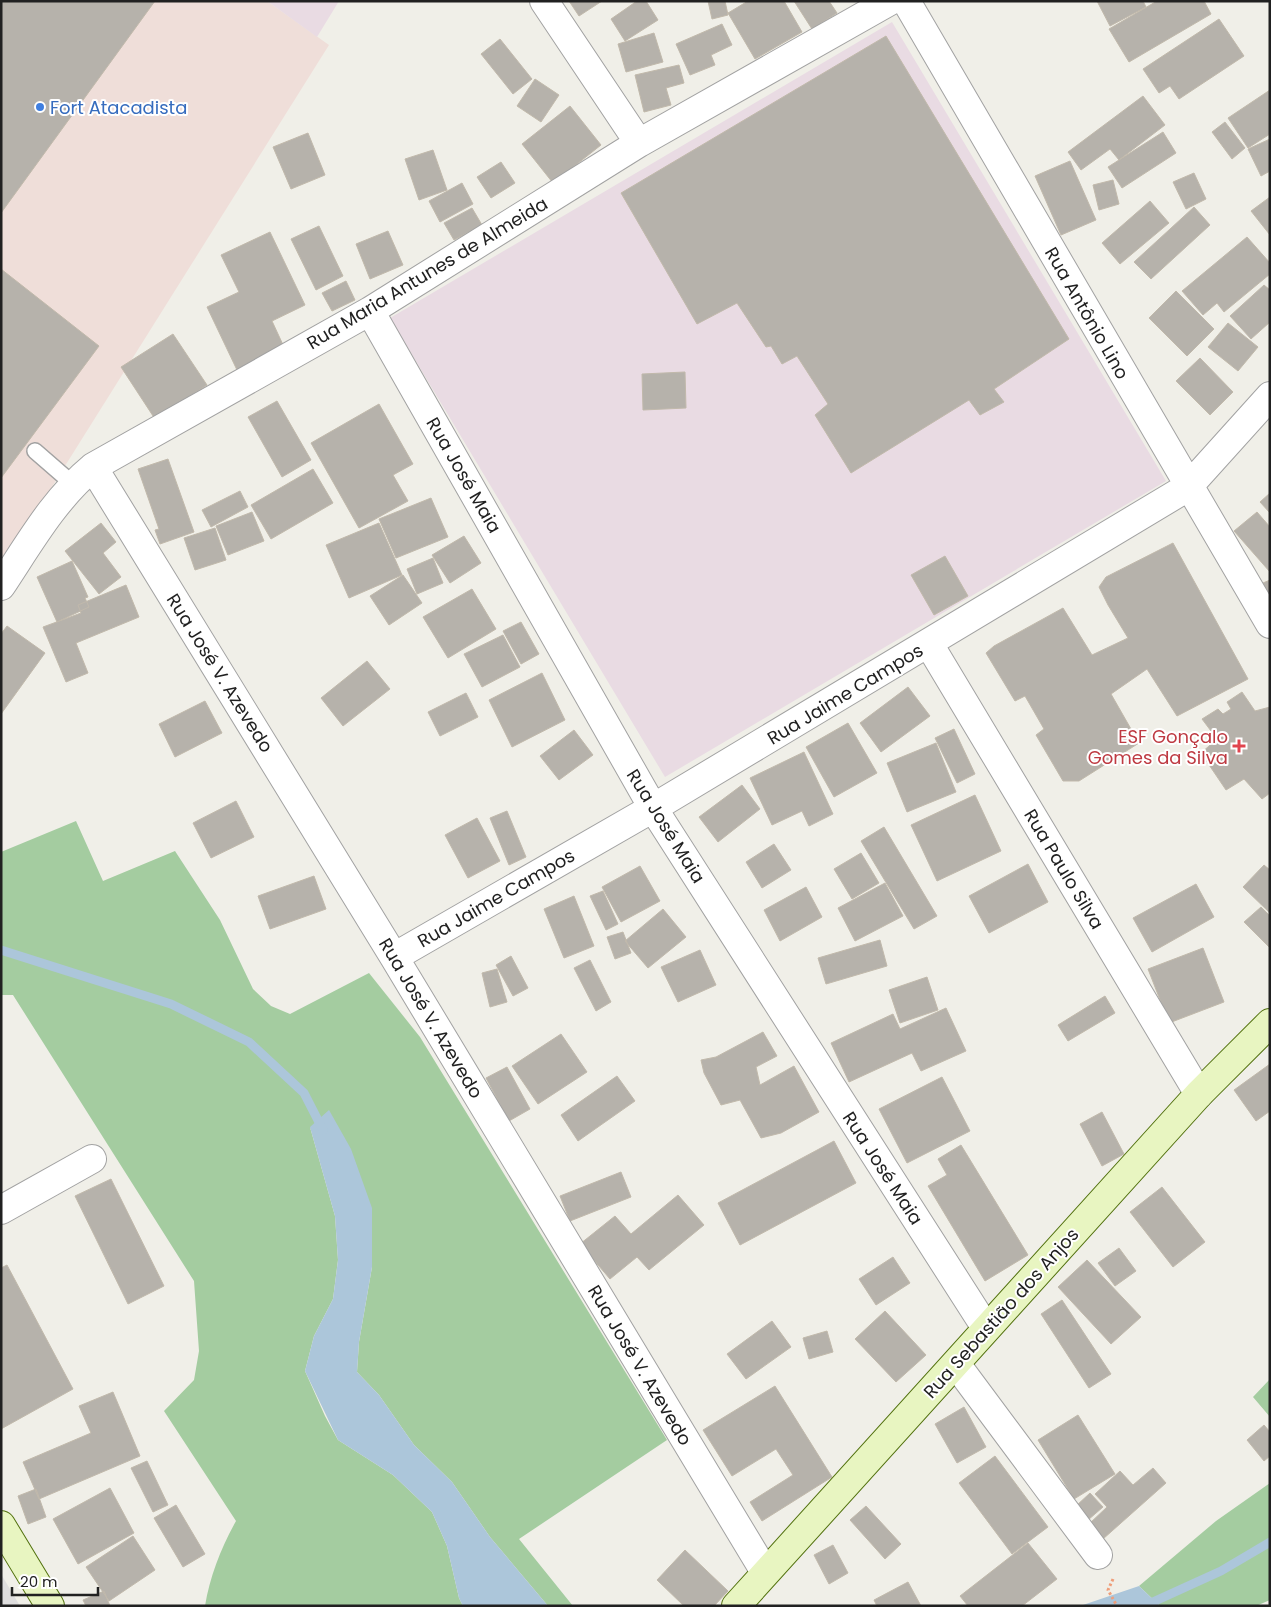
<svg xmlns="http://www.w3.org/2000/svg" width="1271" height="1607" viewBox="0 0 1271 1607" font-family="Poppins,sans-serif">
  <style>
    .residential { fill: #dfdede }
    .commercial { fill: #efded9 }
    .industrial { fill: #e9dbe3 }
    .forest { fill: #a4cca0 }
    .water { fill: #acc6da }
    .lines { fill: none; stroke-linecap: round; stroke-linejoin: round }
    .stream { stroke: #acc6da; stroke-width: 9 }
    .building { fill: #b6b2ab; stroke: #c1b9ab }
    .lane-casing { stroke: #a2a2a2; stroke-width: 18 }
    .street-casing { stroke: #a2a2a2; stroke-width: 30 }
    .secondary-casing { stroke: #52710e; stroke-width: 30 }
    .path { stroke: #ef9e7a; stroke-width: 3; stroke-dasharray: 2.5 2.5; stroke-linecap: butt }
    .lane { stroke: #fff; stroke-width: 15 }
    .street { stroke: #fff; stroke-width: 28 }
    .secondary { stroke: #e8f5c1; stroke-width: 28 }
    .shop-dot { fill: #3f7fe0; stroke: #fff; stroke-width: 2 }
    .health-dot { fill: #e0444e; stroke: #fff; stroke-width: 2 }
    .labels { text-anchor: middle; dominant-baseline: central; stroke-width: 4; stroke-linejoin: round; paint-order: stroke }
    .shop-label { font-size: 18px; fill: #366cbe; stroke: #fff; text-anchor: start }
    .street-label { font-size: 18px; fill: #212121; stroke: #fff }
    .health-label { font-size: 18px; fill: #be3a42; stroke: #fff; text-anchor: end }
  </style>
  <rect width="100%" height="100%" fill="#f0efe8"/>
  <path class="residential" d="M1,1574L20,1606H1Z"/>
  <path class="commercial" d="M1,1H267L329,45L1,568Z"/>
  <path class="industrial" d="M267,1H339L317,37Z
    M892,22L1166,481L665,777L390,318Z"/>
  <path class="forest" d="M76,821L103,881L175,851L220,920L253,989L271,1006L290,1014L369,973L420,1037L667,1440L519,1539L573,1606H548L490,1537L452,1482L414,1445L379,1395L357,1372L359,1342L372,1267L310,1127L335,1216L338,1260L333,1299L314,1336L305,1371L325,1416L338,1440L393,1475L432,1512L447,1546L459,1598L463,1606H205C210,1576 221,1548 236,1521L164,1411L194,1380L199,1351L194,1281L13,995H1V852Z
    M1270,1379V1417L1253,1397Z
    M1270,1483V1600L1256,1606H1160L1139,1586L1216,1521Z"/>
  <path class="water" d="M329,1110L351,1149L372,1208V1267L359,1342L357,1372L379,1395L414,1445L452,1482L490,1537L548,1606H463L459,1598L447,1546L432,1512L393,1475L338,1440L305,1371L314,1336L333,1299L338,1260L335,1216L310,1127Z
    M1139,1586L1160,1606H1080Z"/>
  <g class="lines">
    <path class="stream" d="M1,950L171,1004L249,1042L304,1093L323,1130
      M1144,1606L1221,1571L1270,1542"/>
  </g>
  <path class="building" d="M1,1H155L1,213Z
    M569,1H602L579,16Z
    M637,1H646L658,20L625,41L611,19Z
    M708,1H725L728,15L712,19Z
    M748,1H784L802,32L755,59L728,13Z
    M794,1H829L837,13L812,29Z
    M1097,1H1143L1146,7L1110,26Z
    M1157,1H1204L1211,14L1129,62L1109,29Z
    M1219,19L1244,56L1179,99L1170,86L1159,93L1143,69Z
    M722,24L732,45L711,55L715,65L690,75L676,44Z
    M654,33L663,62L626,72L618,44Z
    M886,36L1069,339L994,389L1004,402L980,415L969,400L851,473L815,415L828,404L797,356L782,364L771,346L766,347L737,303L697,324L621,193Z
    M500,39L532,79L513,94L481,54Z
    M679,65L684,83L666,88L671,105L644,112L635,75Z
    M535,79L559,95L541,122L517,106Z
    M1270,90V134L1248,148L1228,118Z
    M1143,96L1165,125L1119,160L1110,149L1081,170L1068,152Z
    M570,106L601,145L553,183L522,144Z
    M1225,122L1245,148L1232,159L1212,132Z
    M1163,132L1176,153L1122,188L1108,167Z
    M308,133L325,175L291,189L273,147Z
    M1270,139V171L1261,176L1248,149Z
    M433,150L447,190L419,200L405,159Z
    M1070,161L1096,220L1061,235L1035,176Z
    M501,162L515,183L491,198L477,177Z
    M1194,173L1206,199L1186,209L1173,182Z
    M1113,180L1119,204L1099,210L1093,185Z
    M462,183L473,204L440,222L429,201Z
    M1270,197V235L1251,211Z
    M1150,201L1169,223L1120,264L1102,243Z
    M1194,207L1210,225L1151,279L1134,262Z
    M472,208L482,225L454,240L444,223Z
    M319,226L343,276L316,290L291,239Z
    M388,231L403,265L370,279L356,244Z
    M270,232L305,305L272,321L284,347L237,370L207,307L239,292L221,255Z
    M1247,237L1270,263V274L1224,312L1217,303L1203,315L1182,291Z
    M1,269L99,346L1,478Z
    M346,281L355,300L332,311L322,293Z
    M1264,285L1270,290V322L1251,339L1230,316Z
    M1176,291L1214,329L1187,356L1149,318Z
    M1228,323L1258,347L1238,371L1208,347Z
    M173,334L207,385L155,419L121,367Z
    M1200,358L1233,392L1210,415L1176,381Z
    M685,372L686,408L643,410L642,374Z
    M277,401L311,460L282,477L248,417Z
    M379,404L413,464L393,475L408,501L359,528L311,443Z
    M168,459L194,532L160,544L155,530L159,529L138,469Z
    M313,469L333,503L271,539L251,505Z
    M240,491L248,507L211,527L202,510Z
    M1270,493V513L1260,502Z
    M431,498L448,537L396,558L379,519Z
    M252,512L264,541L228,555L216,526Z
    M1257,512L1270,527V572L1234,531Z
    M101,523L116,542L103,553L121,577L99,594L65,551Z
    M379,523L402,575L349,598L326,545Z
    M215,528L226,560L195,570L184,538Z
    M464,536L481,563L450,583L432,555Z
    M1173,543L1248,679L1177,716L1147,669L1111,694L1139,743L1079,781H1063L1036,735L1044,729L1025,696L1015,701L986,653L994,646L1063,608L1092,655L1128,638L1108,605L1099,587L1106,577Z
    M945,556L968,596L934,615L911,575Z
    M433,558L443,583L417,594L407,569Z
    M72,561L88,597L85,598L89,607L57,622L37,577Z
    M403,575L422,603L389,625L370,596Z
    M1270,580V597L1263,583Z
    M126,585L139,617L76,643L88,673L66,682L43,627L81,613L78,605Z
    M472,589L496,629L448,658L423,617Z
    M521,622L539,654L521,664L503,631Z
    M7,626L45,653L1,714V634Z
    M503,635L520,667L482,687L464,654Z
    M367,661L390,689L343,726L321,698Z
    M542,673L565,720L512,747L489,700Z
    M908,687L930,716L881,752L860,723Z
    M1242,692L1255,711L1270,707V793L1262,799L1244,779L1226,790L1201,753L1217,739L1202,719L1218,709L1223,714L1231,709L1227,702Z
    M466,693L478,717L440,736L428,712Z
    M205,701L222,733L175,757L159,724Z
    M848,723L877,773L834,797L806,747Z
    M954,729L975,774L957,783L935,738Z
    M574,730L593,755L559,780L540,756Z
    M936,743L956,792L907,812L887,763Z
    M804,752L833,814L809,826L802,811L772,825L750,778Z
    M742,785L760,809L718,842L699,817Z
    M975,795L1001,851L937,881L911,825Z
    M236,801L254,837L211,858L193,823Z
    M507,811L526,857L509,865L490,818Z
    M477,818L500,861L468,878L445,835Z
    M884,827L937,916L914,929L861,841Z
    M774,844L791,870L762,888L746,862Z
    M861,853L879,883L852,899L834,869Z
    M1028,864L1048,902L989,933L969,896Z
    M1264,865L1270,870V913L1243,887Z
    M640,866L660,901L621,922L602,887Z
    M314,876L326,909L270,929L258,896Z
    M885,883L903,916L855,941L838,908Z
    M1196,884L1214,917L1152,952L1133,918Z
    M806,887L822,917L780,941L764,910Z
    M603,891L618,924L606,930L590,896Z
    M574,896L594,946L564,958L544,909Z
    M1261,907L1270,916V948L1244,922Z
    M663,909L686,937L648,968L625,941Z
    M623,932L631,953L615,959L607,937Z
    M880,940L887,966L826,984L818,958Z
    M1203,948L1224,1002L1169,1023L1148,969Z
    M700,950L716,985L678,1002L661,967Z
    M511,956L528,988L513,996L496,965Z
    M590,960L611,1002L596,1011L574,968Z
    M497,969L507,1002L490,1007L482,973Z
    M927,977L938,1010L900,1023L889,990Z
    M1105,996L1115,1013L1068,1041L1058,1025Z
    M946,1008L966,1051L921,1071L912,1053L849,1082L831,1043L893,1014L900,1029Z
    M763,1032L777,1056L756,1067L760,1085L794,1066L819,1112L781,1133L761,1138L740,1100L721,1105L704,1073L701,1060L716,1057Z
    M561,1034L587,1072L538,1104L512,1066Z
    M1270,1064V1111L1256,1121L1234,1090Z
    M507,1067L530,1109L509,1121L486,1078Z
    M617,1076L635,1101L578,1141L561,1115Z
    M942,1077L970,1131L907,1163L879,1109Z
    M1102,1112L1124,1154L1102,1166L1080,1124Z
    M834,1141L856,1183L740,1245L718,1203Z
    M961,1145L1028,1255L985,1281L928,1186L947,1175L938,1159Z
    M621,1172L631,1197L570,1221L560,1196Z
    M111,1179L164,1286L128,1304L75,1196Z
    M1162,1187L1205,1242L1173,1267L1130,1212Z
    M678,1195L704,1225L649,1270L637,1257L610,1279L580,1244L615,1216L631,1234Z
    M1119,1248L1136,1271L1115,1286L1098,1263Z
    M893,1257L910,1283L876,1305L859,1279Z
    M1087,1260L1141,1317L1111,1344L1058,1287Z
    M7,1265L73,1389L1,1429V1268Z
    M1062,1300L1111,1374L1089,1388L1041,1314Z
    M885,1311L926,1355L896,1382L855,1339Z
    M772,1321L791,1347L746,1379L727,1354Z
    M827,1331L833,1352L809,1359L803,1338Z
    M775,1386L832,1477L762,1521L750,1502L793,1475L776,1449L732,1476L703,1430Z
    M113,1392L140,1456L39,1499L23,1462L91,1433L79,1406Z
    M964,1407L986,1447L957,1463L935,1424Z
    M1078,1415L1115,1474L1074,1499L1038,1440Z
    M1264,1425L1270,1432V1456L1264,1461L1247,1440Z
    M995,1456L1048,1527L1012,1554L959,1483Z
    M147,1461L168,1505L153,1512L131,1468Z
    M1153,1468L1166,1483L1103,1539L1089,1524L1107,1507L1095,1494L1120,1471L1133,1485Z
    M110,1488L134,1533L78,1564L53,1519Z
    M36,1489L46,1517L28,1524L18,1496Z
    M1090,1493L1103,1507L1088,1520L1076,1506Z
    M176,1505L205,1554L183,1567L154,1518Z
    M866,1506L901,1544L885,1559L850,1520Z
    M133,1536L155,1570L109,1601L86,1567Z
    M1028,1543L1057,1579L1022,1606H968L960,1596Z
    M833,1545L848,1573L829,1584L814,1555Z
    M685,1550L728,1591L714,1606H684L657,1580Z
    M908,1582L921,1606H877L874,1600Z
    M104,1591L110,1606H86L83,1600Z"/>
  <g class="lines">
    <defs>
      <path id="lane" d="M35,451L73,484"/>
      <path id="street" d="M544,1L639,143
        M906,1L1270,624
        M370,311L653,808L986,1328
        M93,467L394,957L765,1572
        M1,586C29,544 54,499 93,467L370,311L639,143L890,1
        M929,644L1199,1094
        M394,957L653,808L1188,487L1270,396
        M1,1210L92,1159
        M956,1364L1098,1555"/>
      <path id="secondary" d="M1,1525L50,1606
        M736,1606L1199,1094L1270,1023"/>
    </defs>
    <use href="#lane" class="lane-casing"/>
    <use href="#street" class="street-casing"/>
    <use href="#secondary" class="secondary-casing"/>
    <path class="path" d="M1113,1579L1108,1590L1117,1606"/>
    <use href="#lane" class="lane"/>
    <use href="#street" class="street"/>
    <use href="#secondary" class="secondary"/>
  </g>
  <circle class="shop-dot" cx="40" cy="107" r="5"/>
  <path class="health-dot" d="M1236.5 738.5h5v5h5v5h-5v5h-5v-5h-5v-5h5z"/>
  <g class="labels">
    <g class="shop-label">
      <text x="50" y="107">Fort Atacadista</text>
    </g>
    <g class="street-label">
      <text transform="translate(427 273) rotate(-31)">Rua Maria Antunes de Almeida</text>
      <text transform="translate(1087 313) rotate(60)">Rua Antônio Lino</text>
      <text transform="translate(464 475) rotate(60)">Rua José Maia</text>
      <text transform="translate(220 673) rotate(58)">Rua José V. Azevedo</text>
      <text transform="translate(845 694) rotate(-31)">Rua Jaime Campos</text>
      <text transform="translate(666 826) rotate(58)">Rua José Maia</text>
      <text transform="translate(1064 869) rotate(59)">Rua Paulo Silva</text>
      <text transform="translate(496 898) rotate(-30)">Rua Jaime Campos</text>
      <text transform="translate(431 1018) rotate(59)">Rua José V. Azevedo</text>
      <text transform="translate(883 1168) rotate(57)">Rua José Maia</text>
      <text transform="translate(1001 1313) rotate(-48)">Rua Sebastião dos Anjos</text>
      <text transform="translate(640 1365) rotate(59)">Rua José V. Azevedo</text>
    </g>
    <g class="health-label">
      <text x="1228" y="736">ESF Gonçalo<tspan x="1228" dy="21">Gomes da Silva</tspan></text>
    </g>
  </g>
  <rect width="1271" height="1607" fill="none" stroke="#212121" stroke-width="5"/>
  <path d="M12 1587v8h86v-8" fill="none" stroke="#212121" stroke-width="2.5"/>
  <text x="20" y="1587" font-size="15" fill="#212121" stroke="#ffffff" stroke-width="4" paint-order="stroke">20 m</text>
</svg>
